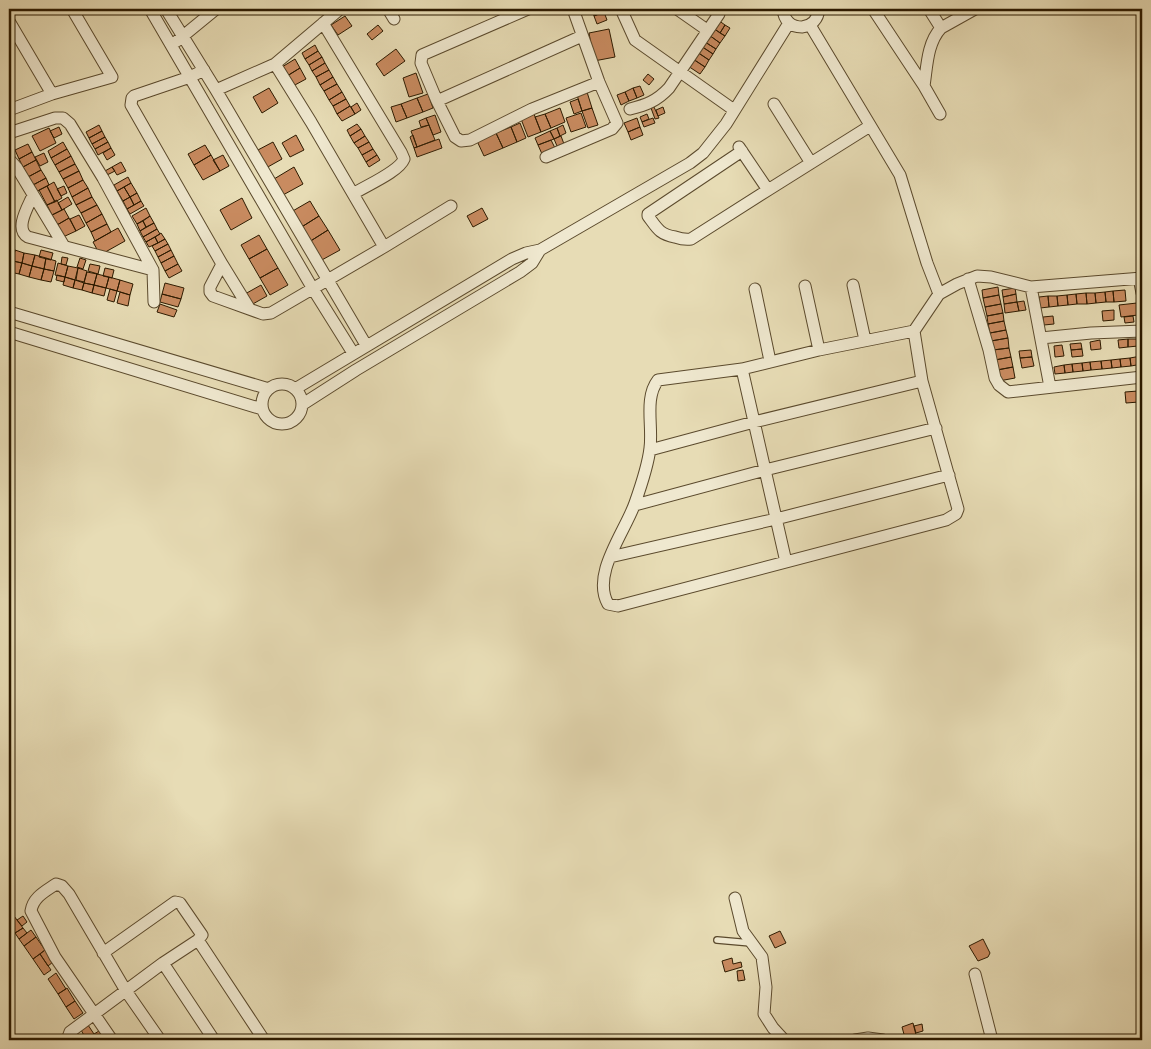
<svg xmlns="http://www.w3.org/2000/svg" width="1151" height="1049" viewBox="0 0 1151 1049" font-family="'IM FELL English',serif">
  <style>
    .building { fill: #c98b60; stroke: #2c1a00 }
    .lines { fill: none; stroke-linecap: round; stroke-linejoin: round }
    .lane-casing { stroke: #5b4a2d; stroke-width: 8 }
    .street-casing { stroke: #5b4a2d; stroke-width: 13 }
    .lane { stroke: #efe8cf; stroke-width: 5.5 }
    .street { stroke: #efe8cf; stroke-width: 11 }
  </style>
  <rect width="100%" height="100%" fill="#e7dcb5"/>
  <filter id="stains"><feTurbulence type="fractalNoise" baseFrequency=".004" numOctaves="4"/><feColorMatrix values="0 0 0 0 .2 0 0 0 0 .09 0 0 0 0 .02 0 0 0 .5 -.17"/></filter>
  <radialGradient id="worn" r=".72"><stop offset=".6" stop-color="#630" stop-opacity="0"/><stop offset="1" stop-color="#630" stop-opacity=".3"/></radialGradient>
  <path class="building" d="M591,9H603L604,12L594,16Z
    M604,12L607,20L597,24L594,16Z
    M345,16L352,26L338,35L331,25Z
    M718,20L725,25L720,33L713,28Z
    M378,25L383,31L372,40L367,34Z
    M725,25L730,28L725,36L720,33Z
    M713,28L725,36L720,43L709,35Z
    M609,29L615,57L594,61L589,33Z
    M709,35L720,43L716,49L705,42Z
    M705,42L716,49L713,54L701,46Z
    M315,45L318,51L305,59L302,53Z
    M701,46L713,54L709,60L697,52Z
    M396,49L405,61L384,76L376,64Z
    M318,51L322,57L309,65L305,59Z
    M697,52L709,60L705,67L693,59Z
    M322,57L325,63L312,71L309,65Z
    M295,59L300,68L287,76L282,67Z
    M693,59L705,67L700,74L688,66Z
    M325,63L329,70L316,77L312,71Z
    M300,68L306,79L293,86L287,76Z
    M329,70L333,77L320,85L316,77Z
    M416,73L423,93L409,97L403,78Z
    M648,74L654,79L649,85L643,80Z
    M333,77L337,84L324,91L320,85Z
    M337,84L342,92L329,100L324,91Z
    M640,86L644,95L637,98L633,88Z
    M269,88L278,103L262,113L253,97Z
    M633,88L637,98L629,101L625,92Z
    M342,92L346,99L333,106L329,100Z
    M587,92L592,108L582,111L577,95Z
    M625,92L629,101L621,105L617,95Z
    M428,94L433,108L423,112L417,98Z
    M417,98L423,112L407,118L401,104Z
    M346,99L350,106L337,114L333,106Z
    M578,99L582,111L574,114L570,102Z
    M357,103L361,110L355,114L351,107Z
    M401,104L407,118L396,122L391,107Z
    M350,106L355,114L342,121L337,114Z
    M654,107L659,118L655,119L651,108Z
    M663,107L665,113L658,116L656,110Z
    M560,108L565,122L551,128L545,114Z
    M592,108L598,125L588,128L582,111Z
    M581,113L586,127L571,132L566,118Z
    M534,114L541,132L528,137L521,119Z
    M545,114L551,128L541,132L535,117Z
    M647,114L649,119L642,122L640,117Z
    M435,115L441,132L433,135L426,118Z
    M426,118L429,125L421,127L419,121Z
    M637,118L640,127L628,132L624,123Z
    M653,118L655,123L644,127L642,122Z
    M520,123L526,138L517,142L511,127Z
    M357,124L361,129L350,136L347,130Z
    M99,125L102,131L89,138L86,132Z
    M429,125L435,140L417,147L411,131Z
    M563,125L566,133L560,136L557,128Z
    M59,127L62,134L54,138L50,131Z
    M511,127L517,142L503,148L496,133Z
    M640,127L643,135L631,140L628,132Z
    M49,128L56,143L40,151L32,136Z
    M557,128L560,136L554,139L550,131Z
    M361,129L365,136L354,143L350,136Z
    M102,131L105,137L92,144L89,138Z
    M550,131L554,139L538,145L535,138Z
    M496,133L503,148L484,156L477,141Z
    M296,135L304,150L290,157L282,143Z
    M413,135L417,147L414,148L410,137Z
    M365,136L369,142L358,148L354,143Z
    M561,136L564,144L557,146L554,139Z
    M105,137L108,142L95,149L92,144Z
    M439,139L442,148L417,157L414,148Z
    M551,140L555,148L542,154L538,145Z
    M63,142L67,149L51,158L48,151Z
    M108,142L111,148L98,155L95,149Z
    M273,142L282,159L266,168L256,151Z
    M369,142L373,149L362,155L358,148Z
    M28,144L32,152L19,159L15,150Z
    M205,145L211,155L194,165L188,154Z
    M111,148L115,155L107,160L103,153Z
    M67,149L71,156L55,165L51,158Z
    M373,149L377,155L366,162L362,155Z
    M32,152L36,160L23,167L19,159Z
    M44,153L48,162L40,166L35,157Z
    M211,155L220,171L203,180L194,165Z
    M223,155L229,166L220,171L213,160Z
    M377,155L380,160L369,167L366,162Z
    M71,156L75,164L59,172L55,165Z
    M36,160L41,170L28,177L23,167Z
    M121,162L126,171L117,175L112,167Z
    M75,164L79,171L63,179L59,172Z
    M112,167L115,171L107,175L105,171Z
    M294,167L303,184L283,195L274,179Z
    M41,170L46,178L33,185L28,177Z
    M79,171L83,180L68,188L63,179Z
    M128,177L131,183L117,191L114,185Z
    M46,178L49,185L36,192L33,185Z
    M83,180L88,188L72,197L68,188Z
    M54,182L62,198L55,202L47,186Z
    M131,183L137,193L130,197L124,187Z
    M47,186L55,202L47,205L39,190Z
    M64,186L67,193L61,196L57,189Z
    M124,187L130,197L123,201L117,191Z
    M88,188L92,197L76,205L72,197Z
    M137,193L141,201L134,205L130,197Z
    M68,197L72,204L62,210L58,203Z
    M92,197L97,205L81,213L76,205Z
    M130,197L134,205L127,209L123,201Z
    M242,198L252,218L231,230L220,210Z
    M57,200L62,210L52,215L47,205Z
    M141,201L144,206L130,214L127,209Z
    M310,201L319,216L300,228L291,212Z
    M97,205L102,214L86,223L81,213Z
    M146,208L150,216L137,224L132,216Z
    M482,208L488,219L473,227L467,216Z
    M64,209L69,218L57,225L52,215Z
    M102,214L107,224L91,232L86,223Z
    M9,215L14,217L10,229H9Z
    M79,215L85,226L76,231L70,219Z
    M150,216L154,223L146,227L143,221Z
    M319,216L328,230L309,242L300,228Z
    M69,218L76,231L63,237L57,225Z
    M143,221L146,227L140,231L137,224Z
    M154,223L157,229L143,237L140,231Z
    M107,224L111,232L95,241L91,232Z
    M118,228L125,241L100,255L93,242Z
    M157,229L160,234L146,242L143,237Z
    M328,230L340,250L320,261L309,242Z
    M161,233L165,239L158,243L155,237Z
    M259,235L267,249L249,259L241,245Z
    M155,237L158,243L149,247L146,242Z
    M165,239L168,244L155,251L152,246Z
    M168,244L171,250L158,257L155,251Z
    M9,248L15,250L13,261L9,259Z
    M267,249L278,268L260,278L249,259Z
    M15,250L24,253L22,263L13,261Z
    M41,250L53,253L51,260L39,257Z
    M171,250L174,256L161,263L158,257Z
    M24,253L35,255L32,266L22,263Z
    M35,255L46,258L44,269L32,266Z
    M174,256L178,264L165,271L161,263Z
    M62,257L68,258L66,265L61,264Z
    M46,258L56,261L54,271L44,269Z
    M80,258L86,260L83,269L77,267Z
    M13,261L22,263L19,274L10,272Z
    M22,263L32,266L29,277L19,274Z
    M58,263L68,266L65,277L55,275Z
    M90,264L100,266L98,274L88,271Z
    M178,264L182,271L169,278L165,271Z
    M32,266L44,269L41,280L29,277Z
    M68,266L78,268L75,280L65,277Z
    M78,268L87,271L84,282L76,280Z
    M105,268L114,270L112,278L103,276Z
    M278,268L288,285L270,295L260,278Z
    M44,269L54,271L51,282L41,280Z
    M87,272L97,274L94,285L84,283Z
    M97,274L109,277L106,288L94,285Z
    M57,275L65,277L64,282L56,280Z
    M65,277L75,280L73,288L63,285Z
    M109,277L120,280L117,291L106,288Z
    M75,280L84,283L82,290L73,288Z
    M120,280L133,284L130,295L117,291Z
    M84,283L94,285L92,293L82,290Z
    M165,283L184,288L181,299L162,294Z
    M94,285L106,288L104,296L92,293Z
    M261,285L267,296L251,305L245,294Z
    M998,287L999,295L983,298L982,290Z
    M1015,288L1016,294L1003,297L1002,290Z
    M110,289L117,291L114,302L107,300Z
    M1125,290L1126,301L1114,302L1113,291Z
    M1113,291L1114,302H1106L1105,292Z
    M120,292L130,295L128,306L117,303Z
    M1105,292L1106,302L1096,303L1095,293Z
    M1086,293H1095L1096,303L1087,304Z
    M1086,293L1087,304H1077L1076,294Z
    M162,294L181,299L178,307L160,302Z
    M1016,294L1017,302L1004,304L1003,297Z
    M1076,294L1077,304L1068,305L1067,295Z
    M999,295L1001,304L985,307L983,298Z
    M1067,295L1068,305L1058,306L1057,296Z
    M1048,296H1057L1058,306L1049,307Z
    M1048,296L1049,307L1040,308L1039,297Z
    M1024,301L1026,310L1019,311L1017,302Z
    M1017,302L1019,311L1005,313L1004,304Z
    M1137,303L1138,315L1121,317L1119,305Z
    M160,304L177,310L174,317L157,312Z
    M1001,304L1003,313L987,316L985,307Z
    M1114,310V320L1103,321L1102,311Z
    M1003,313L1004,321L988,324L987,316Z
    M1053,316L1054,324L1044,325L1043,317Z
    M1133,316L1134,322L1125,323L1124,317Z
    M1004,321L1006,330L990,333L988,324Z
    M1006,330L1008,338L991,341L990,333Z
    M1008,338L1009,348L993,350L991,341Z
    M1128,339H1138V346L1128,347Z
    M1128,339V347L1119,348L1118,340Z
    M1100,340L1101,349L1091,350L1090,342Z
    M1081,343L1082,349L1071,350L1070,344Z
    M1062,345L1064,356L1055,357L1054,346Z
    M1009,348L1011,357L995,360L993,350Z
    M1082,349L1083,356L1072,357L1071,350Z
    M1031,350L1032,357L1020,358L1019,351Z
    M1141,356L1142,364L1131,366L1130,358Z
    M1011,357L1013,367L997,370L995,360Z
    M1032,357L1034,366L1022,368L1020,358Z
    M1130,358L1131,366L1121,367L1120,359Z
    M1120,359L1121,367L1112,368L1111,360Z
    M1111,360L1112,368L1102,369L1101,361Z
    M1101,361L1102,369L1091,370L1090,362Z
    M1090,362L1091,370L1083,371L1082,363Z
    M1082,363L1083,371L1073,372L1072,364Z
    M1072,364L1073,372L1065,373L1064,365Z
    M1064,365L1065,373L1055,374L1054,367Z
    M1013,367L1015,378L999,381L997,370Z
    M1142,390V402H1139L1138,391Z
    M1138,391L1139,402L1126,403L1125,392Z
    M14,916L23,928L15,933L9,924V919Z
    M23,916L27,922L22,926L17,920Z
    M23,928L27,933L19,939L15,933Z
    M31,930L36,937L24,946L19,939Z
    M780,931L786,943L775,948L769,936Z
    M36,937L45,950L33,959L24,946Z
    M983,939L990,953L988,957L978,961L969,946Z
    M45,950L53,962L48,966L40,954Z
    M40,954L51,970L44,975L33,959Z
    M732,958L733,964L741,962L742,967L725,972L722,961Z
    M743,970L745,980L738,981L737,971Z
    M56,973L66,989L58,994L48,979Z
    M67,988L75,1001L66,1007L58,994Z
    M75,1001L83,1013L74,1019L66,1007Z
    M913,1023L916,1035L905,1038L902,1027Z
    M922,1024L923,1031L916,1033L914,1026Z
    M88,1025L94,1034L86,1039L81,1030Z
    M99,1031L103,1037L98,1040L94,1034Z
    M94,1034L98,1040H87L86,1039Z"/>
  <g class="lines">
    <defs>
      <path id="lane" d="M717,940L751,943"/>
      <path id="street" d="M150,9L313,289L353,353
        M166,9L216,90L366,345
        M388,9L394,19
        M528,9L422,55L421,63L437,101L582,36
        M621,9L635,40L734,110
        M677,9L707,30
        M783,9C784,20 790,27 802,27C812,26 818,19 819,9
        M873,9L924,86L940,114
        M929,9L941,28
        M9,21L52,94L9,110
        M323,23L401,152L404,159C399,172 365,186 353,194
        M810,25L900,175L927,263L939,294
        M177,41L216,9
        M204,70L190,77L134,96L132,98L131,105L222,264L210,287V292L213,296L263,314L271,313L384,247L311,122L275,64L340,9
        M924,86C927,67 927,43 941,28L975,9
        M216,90L275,64
        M52,94L112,77L72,9
        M437,101L455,137L461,141L470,140L532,109L599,82
        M774,104L811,163
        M630,109C646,105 657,101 669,88L719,14
        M9,133L55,118H63L70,124L103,178L153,270
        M739,147L768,190L691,239C685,240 681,239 675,237C659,234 657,228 648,216V214L742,151
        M546,157L612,129L617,123L599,82L573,9
        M9,159L17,168L64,246
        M768,190L870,126
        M33,195C28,207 14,229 28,237L153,270L154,302
        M384,247L451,206
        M222,264L249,308
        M1139,278L1142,293
        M968,279L989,350L995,378L999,385L1008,392L1142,377
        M853,285L865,340
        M805,286L819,350
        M1031,287L1050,387
        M755,289L770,361
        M9,312L269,389
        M914,331L819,350L742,369L658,380C644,398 653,426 650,448C648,466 641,486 635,503C625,532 591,574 608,604L618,606L946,520L956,514L958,509L922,381L914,331L939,294L957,284L977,276L991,277L1031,287L1142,278
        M9,332L262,409
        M1041,338L1091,333L1142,331
        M742,369L786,562
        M262 404a20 20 0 1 1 40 0a20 20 0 1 1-40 0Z
        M295,389L512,259L526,253L540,250L690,163L703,153L726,124L789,23
        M303,404L356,370L520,272L532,263L540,250
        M650,450L754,422L922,381
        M635,505L765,470L936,428
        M610,557L776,519L949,475
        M735,898L743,931L762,957L766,987L764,1014L773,1028L784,1040
        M198,940L264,1040
        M163,963L214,1040
        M975,974L992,1040
        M67,1040L70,1032L163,963L198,940L202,935L180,903L175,902L103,953
        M112,1040L55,957L31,911C33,897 46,891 56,884L62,886L69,894L126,991L160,1040
        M855,1040L868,1038L883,1040"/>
    </defs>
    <use href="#lane" class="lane-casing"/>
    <use href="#street" class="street-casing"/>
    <use href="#lane" class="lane"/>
    <use href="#street" class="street"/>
  </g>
  <rect width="1151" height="1049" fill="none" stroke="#e7dcb5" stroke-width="30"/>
  <rect x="10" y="10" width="1131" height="1029" fill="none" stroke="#2c1a00" stroke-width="2.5"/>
  <rect x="15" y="15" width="1121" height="1019" fill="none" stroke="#2c1a00"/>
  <rect width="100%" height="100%" filter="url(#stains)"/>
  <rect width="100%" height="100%" fill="url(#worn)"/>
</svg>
